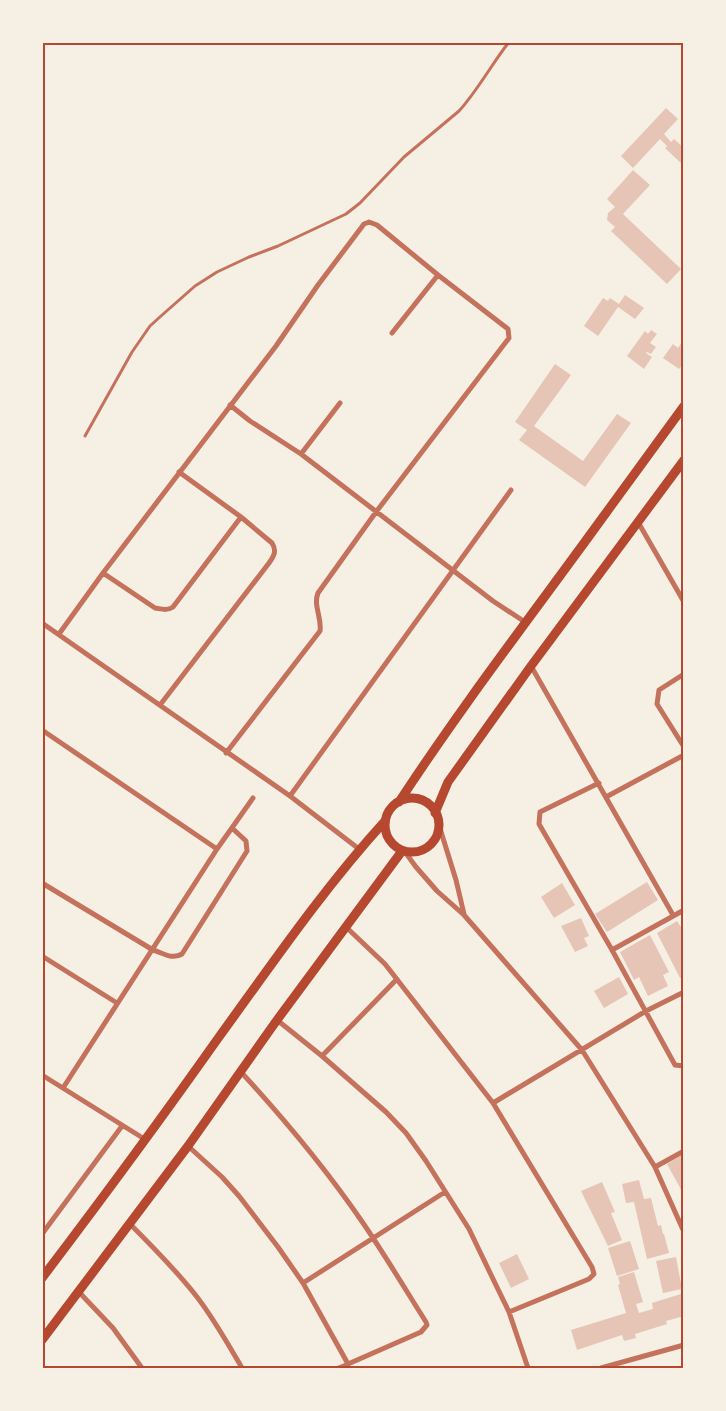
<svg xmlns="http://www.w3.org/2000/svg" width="726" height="1411" viewBox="0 0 726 1411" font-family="'Roboto Condensed',sans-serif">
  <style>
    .building { fill: #e6c5b7 }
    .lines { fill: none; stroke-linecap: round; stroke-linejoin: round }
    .service { stroke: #c5725c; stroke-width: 3 }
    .pedestrian { stroke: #c5725c; stroke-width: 4.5 }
    .minor { stroke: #c5725c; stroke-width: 5 }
    .secondary { stroke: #b5482f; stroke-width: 9 }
    .neatline { fill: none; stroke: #b5482f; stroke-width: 2 }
  </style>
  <rect width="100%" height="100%" fill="#f6efe4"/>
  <path class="building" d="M666,108L678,119L664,134L671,142L674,139L684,148V166L665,148L667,146L660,139L633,168L621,156Z
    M633,170L650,185L623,214L681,269L667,284L611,231L615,227L607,220L608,213L615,207L607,199Z
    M625,295L644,308L635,319L618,307L598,336L584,326L603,298L608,301L610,298L619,304Z
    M651,330L657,334L650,343L656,347L651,354L647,352L646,353L652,357L644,369L627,356L645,331L648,334Z
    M682,342L684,357L682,359L684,360V363L679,369L663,358L673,344L678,348Z
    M555,364L571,375L534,426L583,461L617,414L631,423L585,487L519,440L527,430L515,422Z
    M647,882L658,900L607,932L595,914Z
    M562,883L575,905L554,918L541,897Z
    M581,918L589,936L584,938L588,946L575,952L561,926Z
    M677,921L684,932V976L680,978L657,933Z
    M650,935L669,972L663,975L668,986L648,996L639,977L634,980L620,952Z
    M619,977L628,994L604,1008L594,991Z
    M684,1154V1195L667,1164Z
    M639,1180L644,1199L651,1198L658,1226L661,1225L663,1234H664L669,1253L647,1259L634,1202L626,1203L622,1184Z
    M602,1182L615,1212L611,1213L622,1240L608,1246L581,1191Z
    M630,1241L639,1269L617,1276L608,1248Z
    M517,1254L529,1279L511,1288L499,1263Z
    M676,1257L682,1289L663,1293L656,1261Z
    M634,1272L643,1302L636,1304L639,1313L653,1309L652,1303L684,1293V1316L666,1321L667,1324L635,1334L636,1338L624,1341L622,1335L577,1350L571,1330L626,1313L618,1285L620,1284L618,1277Z"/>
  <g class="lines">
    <path class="service" d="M85,436L132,352L150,326L161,316L195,286L217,272L249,257L278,246L346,214L360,203L404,157L459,111C478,90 491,65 509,42"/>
    <path class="pedestrian" d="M338,1368L348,1364"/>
    <path class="minor" d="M392,333L438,275
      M230,405L250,421L301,454L493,601L525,622
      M301,454L340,403
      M638,522L684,602
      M103,573L155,608C162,609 167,611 173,607L241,517
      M42,623L290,796L359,849
      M59,634L103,573L276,346L318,285L364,224L369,222L377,225L438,275L508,329L509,338L376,512L318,593C313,606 322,617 320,631L226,753
      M531,666L673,915
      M684,674L659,690L657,704L684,747
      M160,705L269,563C274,556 277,551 272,543L241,517L179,472
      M42,730L217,849
      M599,783L540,812L539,824L612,950L675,1065L684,1066
      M290,796L511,490
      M606,797L684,755
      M438,822L456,880L464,914
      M405,852L416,867L437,891L464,915L582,1050L655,1167L684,1232
      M42,883L153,950C163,953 172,960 182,954L247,851L246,841L232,828
      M346,927L385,964L493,1103L592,1267L594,1274L589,1279L509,1312
      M612,950L684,910
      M42,956L117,1003
      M277,1020L322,1056L386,1112L406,1133L426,1161L469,1229L494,1281L509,1312L528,1368
      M322,1056L397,979
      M42,1075L146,1140
      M63,1088L217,849L253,798
      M493,1103L646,1011L684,992
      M188,1146L222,1177L239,1196L278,1247L303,1283L348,1364L421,1332L427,1325L426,1322C405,1289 385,1255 363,1223C326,1169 285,1120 241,1072
      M655,1167L684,1151
      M130,1224C153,1247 177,1271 197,1297C214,1319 228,1344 242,1368
      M42,1234L122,1126
      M303,1283L445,1192
      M78,1291L113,1328L142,1368
      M601,1368L684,1345"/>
    <path class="secondary" d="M385 825a27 27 0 1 1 54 0a27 27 0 1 1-54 0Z
      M399,802C463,704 535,611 603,517C630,480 657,443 684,406
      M435,813L448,782L531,666L684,460
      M42,1278C102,1199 161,1119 219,1037C272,964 324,888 385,821
      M42,1340L188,1146L277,1020L402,851"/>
  </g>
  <rect width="726" height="1411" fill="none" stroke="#f6efe4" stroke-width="88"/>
  <rect x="44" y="44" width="638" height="1323" class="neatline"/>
</svg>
